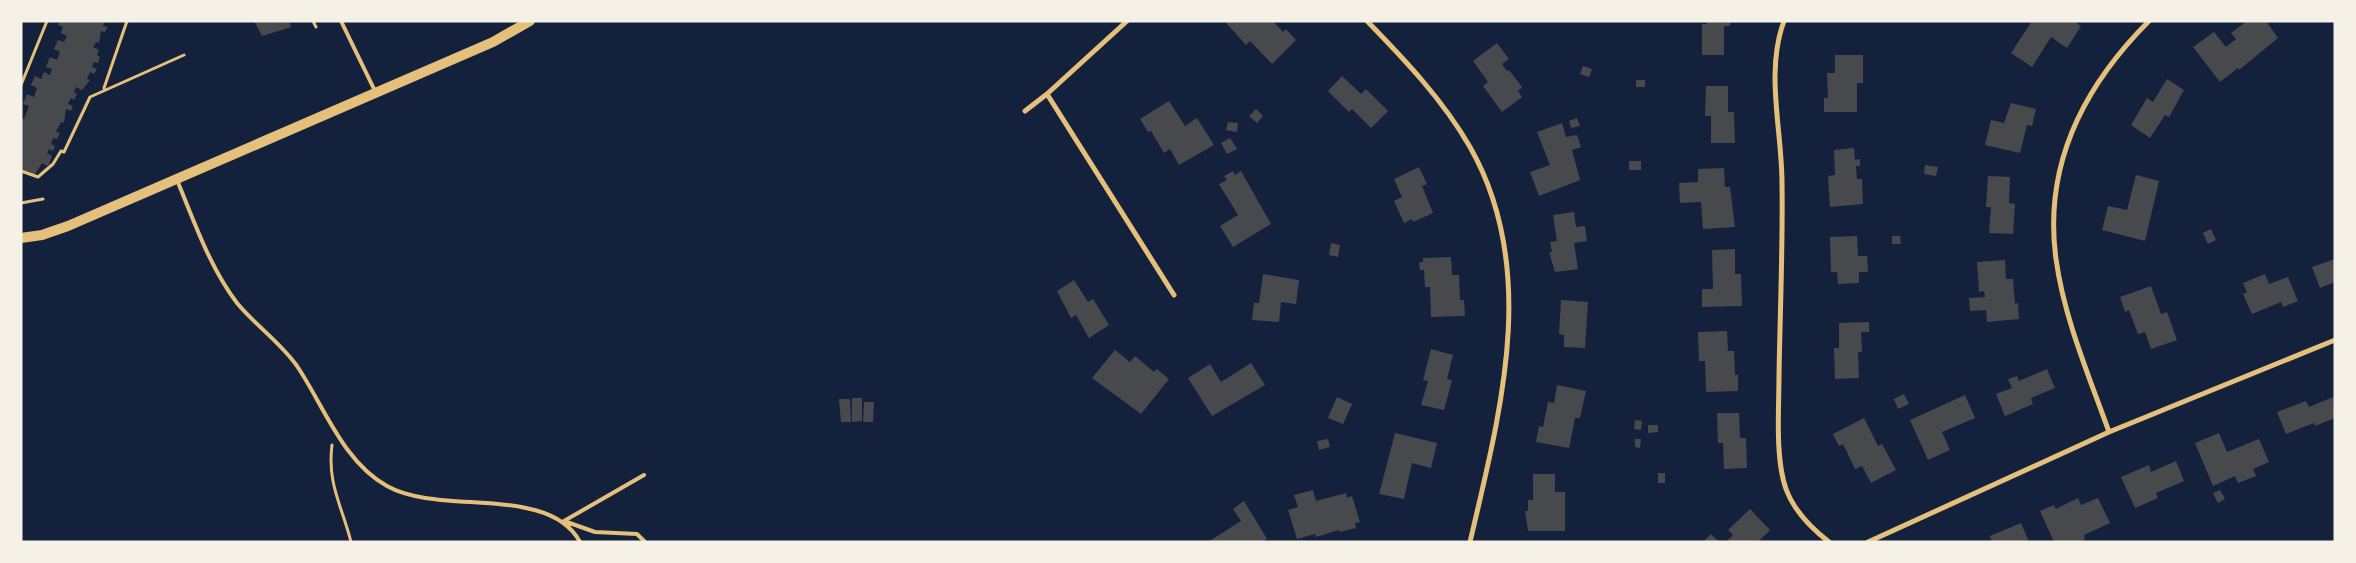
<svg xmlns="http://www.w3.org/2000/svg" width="2356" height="563" viewBox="0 0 2356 563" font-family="'Source Serif 4',serif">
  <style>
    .building { fill: #48494c }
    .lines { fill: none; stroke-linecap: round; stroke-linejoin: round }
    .path { stroke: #e5c07b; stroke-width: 3 }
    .service { stroke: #e5c07b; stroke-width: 4 }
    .minor { stroke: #e5c07b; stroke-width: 5 }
    .secondary { stroke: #e5c07b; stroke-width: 10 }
  </style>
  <rect width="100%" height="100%" fill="#14213d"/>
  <path class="building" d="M59,21H105L103,26L108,27L105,32L101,31L99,43L96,42L93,47L99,50L97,55L100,57L98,63L94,62L92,67L97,69L94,74L90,72L87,79L90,80L82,90L76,87L74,92L77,94L74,100L71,98L68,104L73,106L71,111L66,109L64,123L61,122L56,132L60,133L57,139L53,138L51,144L55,146L53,151L49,149L47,153L52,156L48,166L42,163L34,176L21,170V118L24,119L29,106L23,104L27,94L34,97L37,88L31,85L35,76L41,79L44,72L50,75L52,69L46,67L50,57L57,60L60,52L54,49L58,40L64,42L67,36L61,33L63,27L58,25Z
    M254,21H289L291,27L262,36Z
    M1228,21H1273L1283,32L1286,29L1296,40L1272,64L1250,41L1246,45L1226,23Z
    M1707,21H1730V26H1724V55H1702V24H1707Z
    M2032,21H2074L2081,26L2067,48L2051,37L2032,67L2011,53Z
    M2247,21H2266L2278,38L2239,70L2238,68L2220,82L2193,47L2214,32L2226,47L2236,39L2231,33Z
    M1497,43L1509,59L1502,64L1507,71L1509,70L1522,87L1518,91L1522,97L1502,112L1483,86L1488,82L1473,61Z
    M1835,55H1863V83H1857V112H1824V98H1828L1827,73H1835Z
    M1583,66L1592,69L1589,77L1580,74Z
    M1342,76L1361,94L1366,89L1388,111L1371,128L1352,109L1349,112L1328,91Z
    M2167,79L2184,90L2169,117L2165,115L2150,138L2131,125L2147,98L2153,102Z
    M1636,80H1645V87H1636Z
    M1706,86H1728V112H1734L1735,143H1711V116H1705Z
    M1169,101L1185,126L1197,118L1214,145L1179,165L1170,149L1164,153L1151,131L1148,132L1140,119Z
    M2011,103L2036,109L2032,126L2027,125L2020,153L1985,145L1991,120L2004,123Z
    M1256,109L1263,116L1257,123L1249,116Z
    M1577,118L1580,126L1571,128L1569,121Z
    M1228,122L1238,123L1237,132L1226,130Z
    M1562,123L1566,137L1577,135L1581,147L1572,150L1580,180L1539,196L1530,172L1550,165L1537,132Z
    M1230,138L1237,149L1227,154L1221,143Z
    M1854,148L1855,160L1860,159V166H1856L1857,179H1862L1863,204L1830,207L1828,176L1835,175L1834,150Z
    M1629,161H1641V170H1629Z
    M1925,165L1938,167L1936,176L1924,174Z
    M1419,167L1427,184L1422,186L1433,213L1413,222L1412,219L1404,223L1394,201L1402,197L1394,179Z
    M1724,168L1725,187H1730L1735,227L1703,229L1701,202L1680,203L1679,183L1698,182V169Z
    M1233,171L1235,175L1241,171L1271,224L1233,247L1220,226L1238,215L1219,184L1227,180L1224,176Z
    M2136,175L2159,181L2145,241L2102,230L2108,206L2127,210Z
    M1988,176L2010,177L2009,203L2015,204L2013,234L1989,233L1991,207H1986Z
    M1574,212L1576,227L1585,226L1587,241L1574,243L1578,269L1555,272L1549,252H1552L1550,242L1557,241L1553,215Z
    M2211,229L2216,240L2208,244L2203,233Z
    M1857,236L1858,256H1867L1868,272H1859V283L1838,284L1837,272H1831L1830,237Z
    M1892,236H1900L1901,244H1892Z
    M1331,243L1340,245L1338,257L1329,255Z
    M1735,249V274H1741L1742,306L1702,307V289H1713L1712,250Z
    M1451,257L1452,275H1459L1460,300H1464L1465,316L1431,317L1430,287H1425L1424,270H1420L1419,262H1423V258Z
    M2335,259V282L2320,288L2312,267Z
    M2005,260L2006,279H2013L2015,304L2018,303L2019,319L1987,322L1986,310L1970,311L1969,298L1985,297L1984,291L1979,292L1977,262Z
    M1263,274L1299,280L1296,304L1281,302L1279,322L1252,320L1254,303H1259Z
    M2265,274L2269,284L2288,277L2298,301L2283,307L2281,302L2252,314L2243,294L2247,292L2243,283Z
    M1074,280L1088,302L1093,299L1109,325L1089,338L1076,315L1071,318L1057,291Z
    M2151,286L2161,314L2167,312L2177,340L2151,349L2145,332L2138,334L2129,310L2125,312L2120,297Z
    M1561,300L1588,302L1585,348L1564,347V335L1559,334Z
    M1869,322V332H1861L1862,352H1858L1859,378L1835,379L1834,348H1839V323Z
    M1727,331L1728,351H1734L1735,375H1738V391L1706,392L1705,361H1699L1698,332Z
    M1431,349L1453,355L1447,379L1452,380L1444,410L1421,405L1428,381L1423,380Z
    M1115,350L1130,362L1135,356L1154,372L1157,369L1169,379L1141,414L1092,378Z
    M1251,363L1265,385L1212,416L1188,378L1210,364L1221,382Z
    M2047,369L2055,388L2031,398L2033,404L2005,416L1996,394L2012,388L2008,379L2017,376L2019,381Z
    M1557,385L1586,391L1580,418H1575L1569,448L1536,442L1539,426L1543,427L1548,402L1554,403Z
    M1904,394L1909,404L1898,409L1894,399Z
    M1965,395L1975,418L1942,432L1950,450L1928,460L1910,420Z
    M1337,397L1352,404L1343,424L1328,418Z
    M2333,397L2335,418L2315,426L2314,423L2286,434L2277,412L2306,401L2309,407Z
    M852,398H862V421L852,422Z
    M839,399H850L851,422H841Z
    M864,402H874L873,422H863Z
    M1717,413H1739L1740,438H1746L1747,468L1724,469L1723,443H1718Z
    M1864,418L1878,446L1882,444L1896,470L1871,483L1862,466L1855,469L1843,444L1839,446L1833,434Z
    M1635,420L1642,421L1641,430L1634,429Z
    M1648,425H1658V432L1648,433Z
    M1395,433L1437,443L1431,468L1412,463L1404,499L1379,494Z
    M2219,433L2227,452L2259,439L2269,462L2253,469L2256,476L2238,483L2235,476L2213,486L2195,443Z
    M1328,439L1330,447L1319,450L1317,441Z
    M1635,439H1641L1640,448L1635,447Z
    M2176,461L2184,481L2156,493L2158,498L2135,508L2121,477L2149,465L2151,472Z
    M1658,473H1665V483H1658Z
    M1533,474H1555V492H1565V531H1528L1525,511H1528V500H1533Z
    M1313,490L1316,501L1346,493L1347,498L1352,496L1360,522L1355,523L1356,528L1340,532L1339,530L1316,537L1315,534L1297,539L1288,510L1298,507L1294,495Z
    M2220,490L2225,499L2218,503L2213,493Z
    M2078,498L2081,505L2098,498L2110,523L2084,535L2085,539L2080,542H2054L2040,511L2054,505L2056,509Z
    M1244,501L1267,539L1262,542H1208L1241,521L1233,509Z
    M1750,509L1770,530L1758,542H1726L1733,535L1728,530Z
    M2021,523L2029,542H1992L1990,536Z
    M1711,534L1719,542H1703Z"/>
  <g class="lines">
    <path class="path" d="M313,21L316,27
      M21,85L47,21
      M104,88L127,21
      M21,171L38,177L53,164L61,151L64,152L90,97L184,55
      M21,203L43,199
      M332,445C327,484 342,506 351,542"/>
    <path class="service" d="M341,21L375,91
      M177,180C194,221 210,268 237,303C255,325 280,342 297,366C324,406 343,462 387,486C440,516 549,484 580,542
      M644,475L564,521L595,532L637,534L645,542"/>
    <path class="minor" d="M1367,21C1405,60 1443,100 1470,147C1540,270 1500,413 1470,542
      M1784,21C1765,72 1782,130 1782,183C1783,247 1780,312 1779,376C1779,409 1775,458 1786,489C1794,511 1811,528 1829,542
      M1047,94L1174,295
      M1025,111L1047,94L1127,21
      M2109,432C2089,376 2064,318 2056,259C2043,164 2084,86 2149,21
      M1868,542L2109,432L2335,340"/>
    <path class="secondary" d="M21,238L42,235L68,226L493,42L530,21"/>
  </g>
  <rect width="2356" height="563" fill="none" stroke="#f6f1e7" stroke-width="45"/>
</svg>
